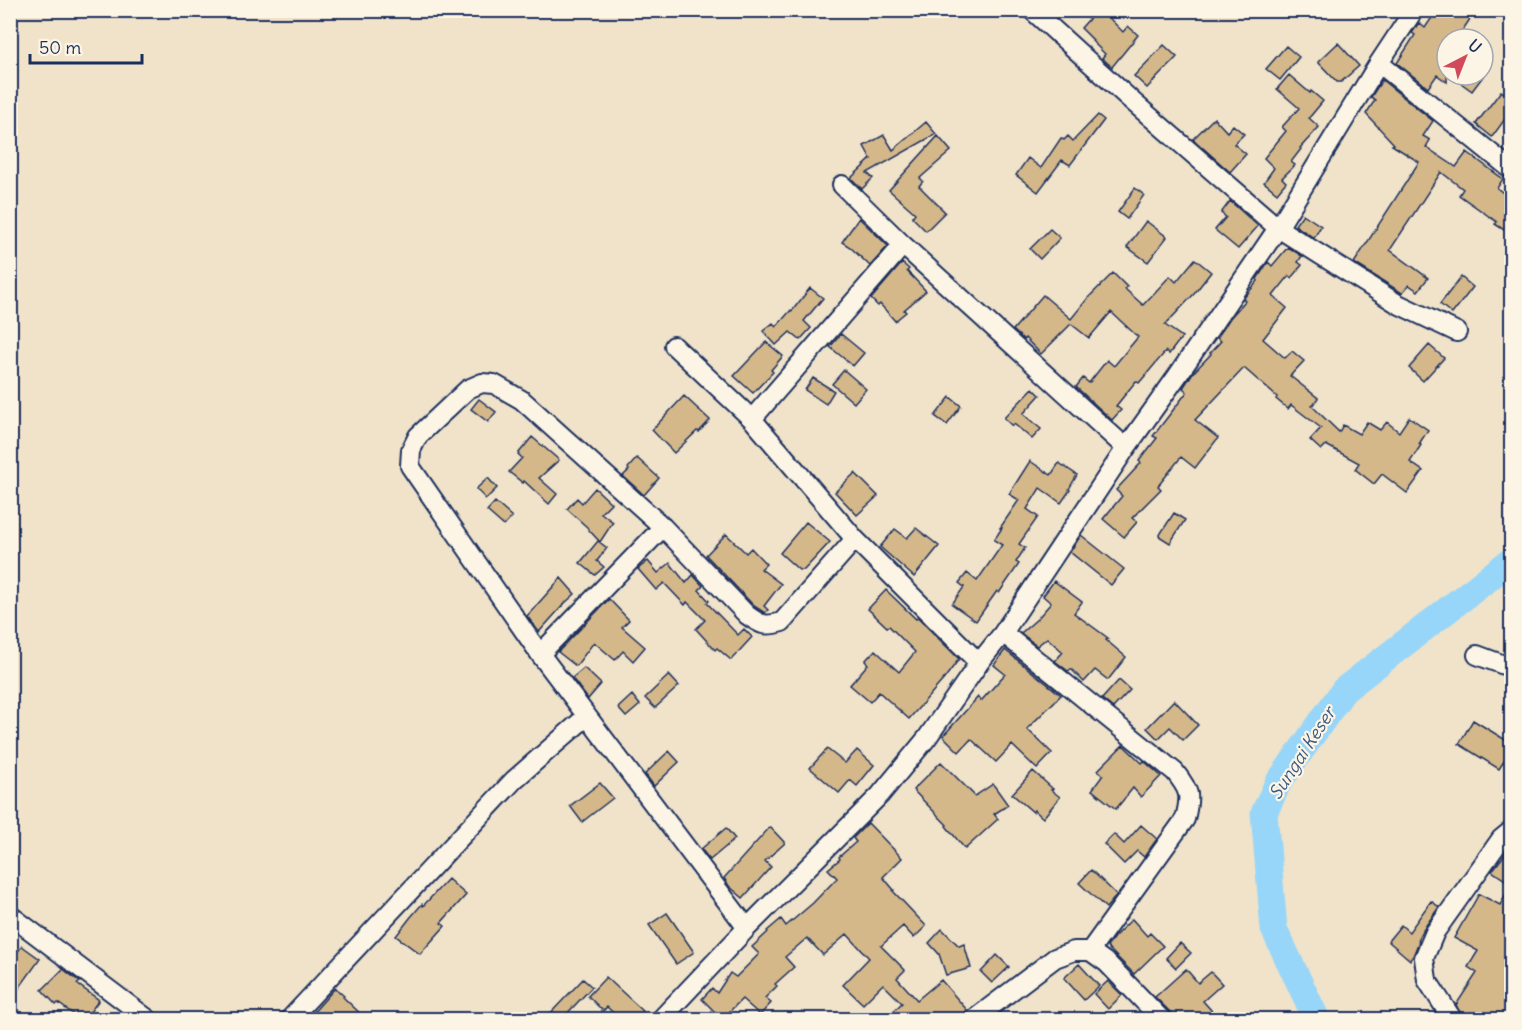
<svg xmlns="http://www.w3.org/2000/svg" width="1522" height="1030" viewBox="0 0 1522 1030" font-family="Delius,sans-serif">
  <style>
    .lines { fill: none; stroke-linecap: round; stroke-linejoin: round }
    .river { stroke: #97d6f9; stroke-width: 27 }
    .building { fill: #d5b88a; stroke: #1b2f5e; stroke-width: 1.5 }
    .minor-casing { stroke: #1b2f5e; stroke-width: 22 }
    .minor { stroke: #fcf5e5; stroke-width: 18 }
    .labels { text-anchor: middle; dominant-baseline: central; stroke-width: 4.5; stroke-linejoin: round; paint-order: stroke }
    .water-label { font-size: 18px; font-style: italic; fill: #3a5985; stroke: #fcf5e5 }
  </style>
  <rect width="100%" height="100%" fill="#f0e3ca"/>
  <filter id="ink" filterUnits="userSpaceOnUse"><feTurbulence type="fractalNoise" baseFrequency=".0167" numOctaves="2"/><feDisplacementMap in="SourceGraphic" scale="12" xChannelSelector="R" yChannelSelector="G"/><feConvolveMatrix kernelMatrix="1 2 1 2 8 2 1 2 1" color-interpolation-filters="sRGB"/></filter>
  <g filter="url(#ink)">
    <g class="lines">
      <path class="river" d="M1317,1020L1274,929L1264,813L1278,783L1344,690L1512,560"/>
    </g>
    <path class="building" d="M1097,10H1101L1123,32L1128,26L1138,35L1112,67L1102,58L1105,54L1092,41L1093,40L1081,28Z
      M1437,10H1476L1462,31L1474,39H1447V82L1437,75L1428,88L1397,63L1415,35L1412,33L1419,23L1425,28Z
      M1338,43L1359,66L1341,82H1337L1318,62Z
      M1164,45L1177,57L1147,88L1134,76Z
      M1286,46L1299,57L1280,80L1266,69Z
      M1289,75L1310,93L1311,91L1323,101L1309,118L1319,127L1300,148L1301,149L1291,162L1295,165L1282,178L1286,182L1277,193L1264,182L1274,168L1264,158L1286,131L1282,127L1299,108L1277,89Z
      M1450,75H1484L1472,91Z
      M1382,80L1433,121L1423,136L1430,140L1426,147L1456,167L1467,152L1503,179L1497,188L1512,200V235L1495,224L1497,222L1459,195L1463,189L1441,172L1390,250L1428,278L1418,291L1409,285L1402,293L1354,263L1419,162L1392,145L1394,144L1366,114L1375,100L1371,97Z
      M1501,91L1512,98V124L1505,119L1492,137L1476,124Z
      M1098,115L1104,120L1070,165L1062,160L1038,192L1016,175L1028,158L1041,168L1061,138L1064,140L1068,136L1073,141Z
      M1214,118L1227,132L1233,125L1244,134L1234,144L1246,154L1230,172L1193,139Z
      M926,122L936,134L867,173L873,178L862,189L851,178L871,159L864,146L884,135L893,150Z
      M938,136L951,151L920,178L923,181L919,186L945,212L926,231L912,217L915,213L889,190Z
      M1135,188L1144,195L1127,219L1118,212Z
      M1230,201L1258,226L1238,249L1215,230L1226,217L1221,213Z
      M1303,214L1321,226L1314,238L1295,225Z
      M859,218L888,246L870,266L850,247L842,242Z
      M1146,221L1167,237L1148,262L1127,247Z
      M1050,229L1060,238L1040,259L1030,249Z
      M1288,247L1302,256L1298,262L1302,265L1291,278L1289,276L1273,296L1287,308L1263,339L1285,358L1292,351L1304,361L1290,376L1318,398L1312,406L1339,432L1343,425L1359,434L1367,422L1380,430L1387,422L1399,432L1409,417L1428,430L1419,444L1421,445L1410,462L1423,471L1407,493L1382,474L1374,484L1355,469L1359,463L1326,445L1321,450L1310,440L1321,428L1291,405L1288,409L1276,399L1277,397L1244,368L1195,420L1218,438L1195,468L1181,457L1158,486L1161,489L1132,518L1137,522L1124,537L1103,519L1122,496L1116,490L1141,463L1139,461L1157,438L1153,436L1187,392L1183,388L1192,374L1211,354L1210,353L1221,341L1217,338L1230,318L1245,301L1243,299L1258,281L1257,279L1268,262L1272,266Z
      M1195,259L1211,272L1194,294L1165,325L1182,337L1169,354L1166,351L1139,383L1136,381L1116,406L1121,410L1112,420L1076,387L1083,378L1089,383L1107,360L1114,366L1138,337L1111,312L1089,338L1071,324L1041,354L1025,338L1024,340L1013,330L1043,295L1071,319L1088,298L1113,273L1127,287L1125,289L1143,305L1170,276L1176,282Z
      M902,263L909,269L907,271L926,291L904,310L906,312L895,321L880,304L878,306L871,299Z
      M1461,277L1473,287L1452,314L1440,304Z
      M810,288L823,298L804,321L811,328L800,340L790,332L776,345L763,331L773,323L776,327L791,310L792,311Z
      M841,334L864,353L853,366L830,347Z
      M766,342L783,356L771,370L773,372L753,393L734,376Z
      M1429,345L1444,358L1423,381L1409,368Z
      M844,370L866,389L854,403L832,384Z
      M813,378L834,391L826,404L805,390Z
      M1033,388L1040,395L1023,414L1041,429L1032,439L1014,424L1012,426L1004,418Z
      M684,396L710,420L699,432L697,431L674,453L652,430Z
      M950,397L961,406L947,425L935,416Z
      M479,399L496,412L488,422L471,409Z
      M532,437L559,460L539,478L557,494L549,504L524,481L523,483L509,472L522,458L518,454Z
      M637,458L659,478L644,495L623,476L629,470L628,468Z
      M1030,461L1051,475L1059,463L1077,475L1069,489L1070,490L1061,503L1040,488L1027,509L1038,517L1019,544L1025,548L1016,562L1019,564L999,593L997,591L976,621L952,604L964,587L959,583L967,573L977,581L1002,545L994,540L1002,528H1000L1019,500L1009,494Z
      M855,473L878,496L857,515L835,492Z
      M488,478L497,488L486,499L476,489Z
      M595,488L611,503L601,513L613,522L600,542L588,529V528L567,509L577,498L582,503Z
      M495,502L512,517L504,526L487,511Z
      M1174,513L1185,520L1170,543L1159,536Z
      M806,522L830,542L804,570H799L780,553Z
      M916,528L939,546L914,577L880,547L895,529L907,538Z
      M726,534L746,553L751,548L766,564L761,569L781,584L764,606L768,610L765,613L754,606L706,555Z
      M1081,535L1124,569L1111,585L1070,552Z
      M598,541L607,548L597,561L604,567L595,575L580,563Z
      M648,561L658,573L670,563L686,583L693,575L703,586L699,590L709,601L707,603L738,635L744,629L752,637L731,660L717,648L715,650L696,629L705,620L687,602L685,605L664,583L656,590L638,569Z
      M561,578L575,594L565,603L539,632L527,616Z
      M1054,581L1082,602L1074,613L1108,638L1106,640L1126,657L1108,680L1095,670L1084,682L1071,669L1068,671L1055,661L1063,652L1047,638L1037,646L1021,633L1037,619L1051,603L1043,596Z
      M886,590L916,619L918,618L959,659L944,679L909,719L879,692L870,702L850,685L868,664L865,661L875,650L899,672L915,652L889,626L887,627L868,609Z
      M609,599L629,620L622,627L645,647L633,661L623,651L615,660L594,642L576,666L558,652Z
      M1005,650L1061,695L1027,729L1052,753L1037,769L1012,745L996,762L971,739L959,752L943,736L978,697L981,701L1005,674L994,665Z
      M584,668L601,684L588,699L572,678Z
      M669,675L679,686L655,708L645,698Z
      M1119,680L1130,690L1113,708L1102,699Z
      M632,695L640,705L626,717L618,708Z
      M1174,700L1198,725L1183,740L1170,727L1158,739L1147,728Z
      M1473,720L1512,744V749L1499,769L1459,744Z
      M1123,745L1142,763L1144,761L1161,776L1141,797L1133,788L1116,809L1092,790L1103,775L1098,770Z
      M827,749L845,763L857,750L874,765L857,786L850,780L839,793L810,768Z
      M669,751L679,762L654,786L645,774Z
      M941,762L975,796L993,784L1008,805L994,814L998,819L965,849L946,826L947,825L913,790Z
      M1033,771L1053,789L1051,790L1060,797L1043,818L1034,810L1033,812L1012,794Z
      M600,783L613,798L582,822L570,806Z
      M868,823L902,858L883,877L894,890L893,891L926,926L914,938L903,926L881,946L905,970L897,978L917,1000L941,980L967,1010L959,1020H884L902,1003L883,984L863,1004L843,985L869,958L847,934L823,955L807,938L785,957L794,967L775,984L777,986L765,998L771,1003L760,1015L742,999L722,1019L702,999L712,988L717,993L730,973L736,977L759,954L752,947L768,932L767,931L781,919L786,926L813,903L837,878L828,869L840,859L839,857L856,842L853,838Z
      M1141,825L1157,839L1144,857L1137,851L1124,864L1104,844L1114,834L1124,844Z
      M770,827L785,843L765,861L771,867L743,898L729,886L724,878Z
      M726,828L735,839L710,860L701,849Z
      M1512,845V1020H1464L1456,1005L1477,973L1468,967L1478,951L1454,938L1479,894L1500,905L1511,884L1492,871Z
      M1091,870L1117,895L1106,908L1079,883Z
      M448,879L466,895L441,923L445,926L420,954L396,936L410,918L422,904L423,906Z
      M1431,901L1439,907L1425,927L1418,940L1419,941L1413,956L1410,960L1388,941L1401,925L1409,932Z
      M667,913L694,952L676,964L649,925Z
      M1132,919L1147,936L1150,933L1163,946L1134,974L1107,947L1114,937Z
      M942,929L959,946L964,944L971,968L946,975L939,954L929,943Z
      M1180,943L1191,953L1176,968L1166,958Z
      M22,946L40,959L10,1001V962Z
      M997,955L1009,967L992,983L981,972Z
      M1079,964L1099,986L1084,1000L1064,978Z
      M63,969L80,982L77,984L99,1000L84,1020H81L58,1003L56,1005L42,990Z
      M1186,969L1198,983L1211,972L1222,984L1203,1001L1220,1020H1173L1170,1012L1155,997Z
      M606,977L643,1011L635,1020H621L607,1007L603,1011L588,996Z
      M583,979L592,987L561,1020H544Z
      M1108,981L1122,995L1108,1009L1094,994Z
      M335,988L344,996L343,997L367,1020H317L311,1015Z"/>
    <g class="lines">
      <defs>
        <path id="minor" d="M1032,10L1132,101L1278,228L1398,304L1457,332
          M1379,63L1512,170
          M842,185L903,245L1126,448
          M674,346L752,419L855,539L979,663
          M752,419L903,245
          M1003,633L1175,772C1190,791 1191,795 1185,819L1090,951
          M540,654L663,527
          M1477,655L1512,668
          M10,915L149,1020
          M747,928L540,654L410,466L411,450L418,436L468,389L482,383L494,384L522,400L663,527L747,615C761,625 765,627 782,622L855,539
          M289,1020L514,780L587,716
          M660,1020L747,928L880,795L927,738L979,663L1003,633L1126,448L1178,375L1278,228L1379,63L1414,10
          M973,1020L1055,958L1074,951H1090L1107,963L1162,1020
          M1453,1020L1427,980L1424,958L1435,932L1501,839L1512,830"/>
      </defs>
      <use href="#minor" class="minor-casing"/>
      <use href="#minor" class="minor"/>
    </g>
  </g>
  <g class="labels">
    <g class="water-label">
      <text transform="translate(1302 753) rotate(-57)">Sungai Keser</text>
    </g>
  </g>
  <rect width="1522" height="1030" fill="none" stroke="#fcf5e5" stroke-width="36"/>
  <rect x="18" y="18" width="1486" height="994" fill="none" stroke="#1b2f5e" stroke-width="2" filter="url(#ink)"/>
  <g transform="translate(1465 57) rotate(42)"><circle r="28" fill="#fcf5e5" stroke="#a2a6af" stroke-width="1.5"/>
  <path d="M0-4.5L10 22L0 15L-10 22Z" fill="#d1495b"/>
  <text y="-9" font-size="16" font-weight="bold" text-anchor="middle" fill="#1b2f5e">U</text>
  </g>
  <path d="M30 54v9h112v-9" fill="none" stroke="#1b2f5e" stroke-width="3"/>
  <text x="39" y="54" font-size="18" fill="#1b2f5e" stroke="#fcf5e5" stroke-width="4.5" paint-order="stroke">50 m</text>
</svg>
